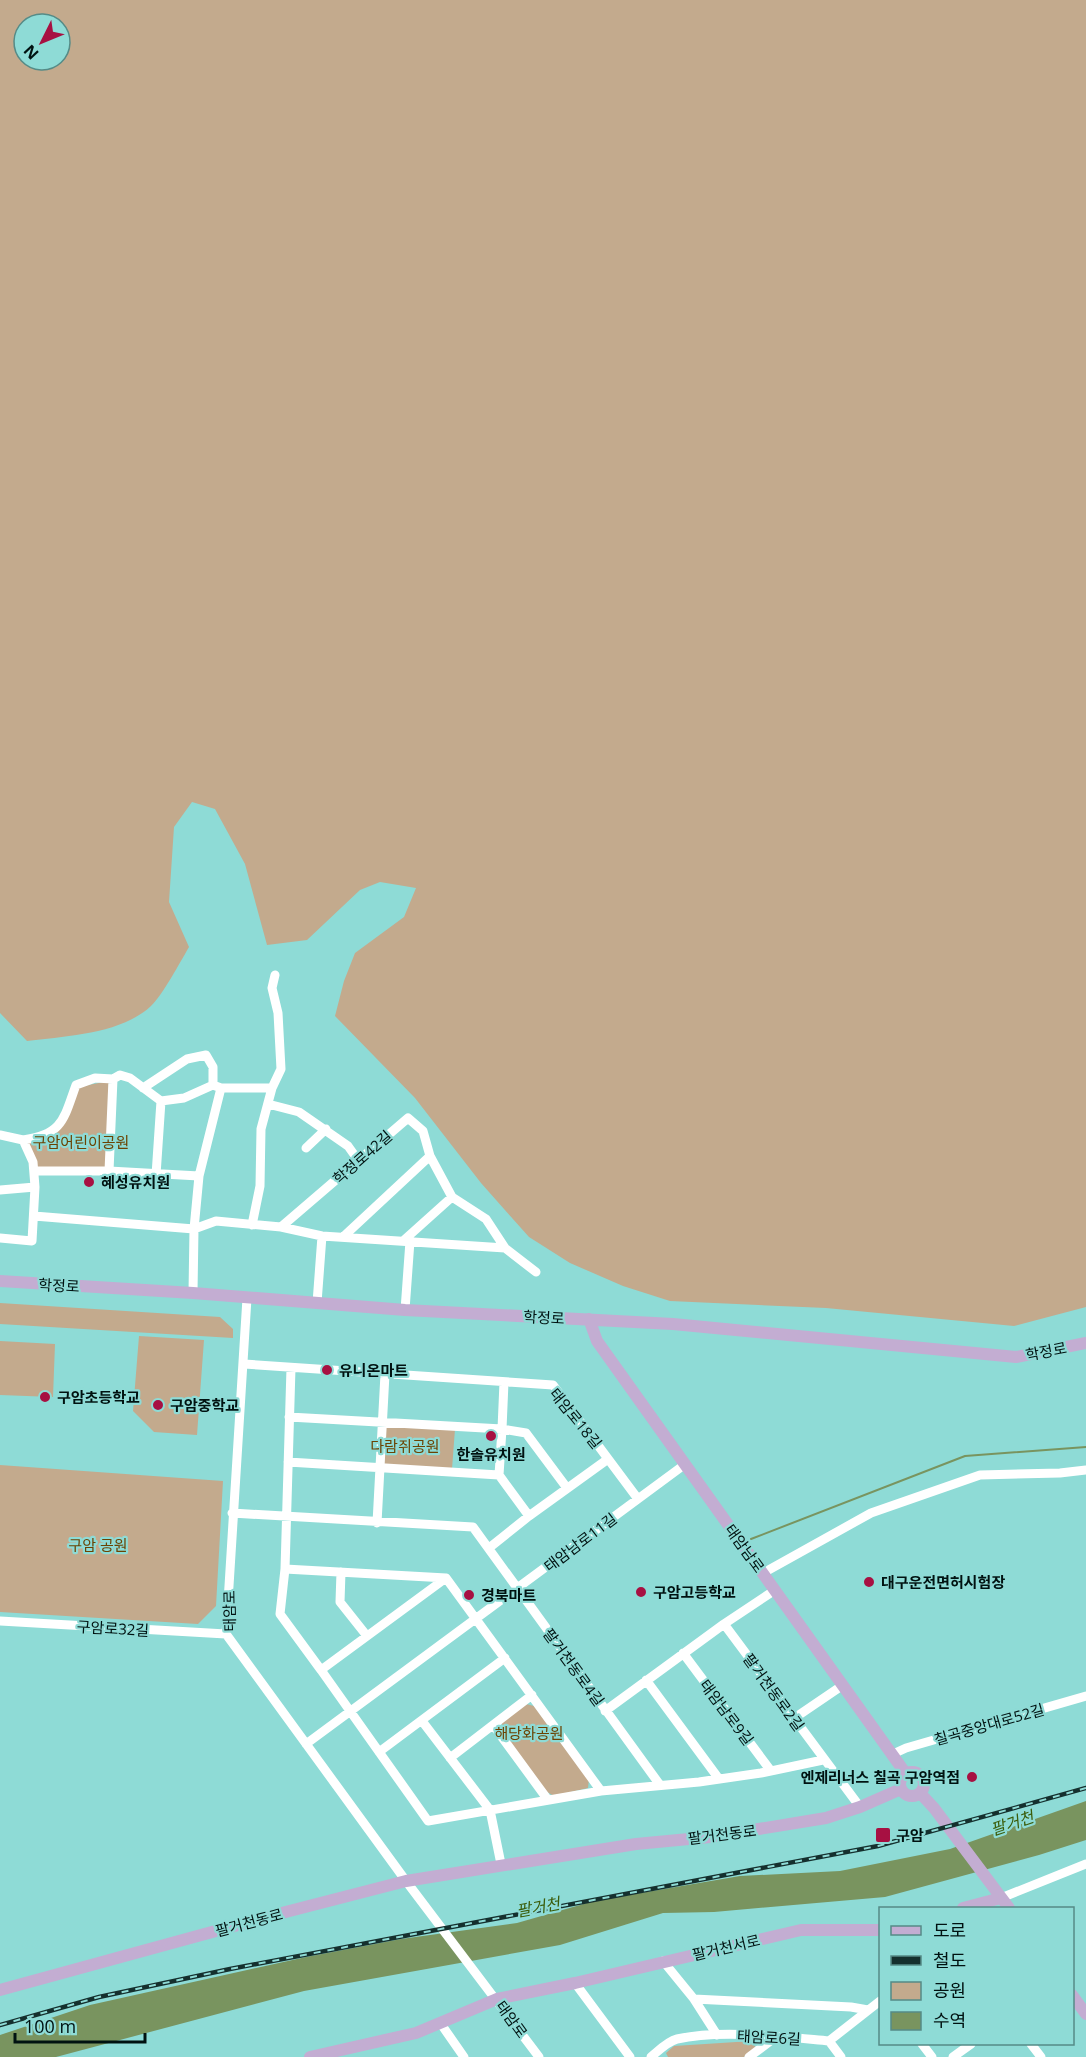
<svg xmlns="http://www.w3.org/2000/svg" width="1086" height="2057" viewBox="0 0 1086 2057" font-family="'Open Sans','Noto Sans KR',sans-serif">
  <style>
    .green { fill: #c3aa8d; fill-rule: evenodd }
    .water { fill: #79945f }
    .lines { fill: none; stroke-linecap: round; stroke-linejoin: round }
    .stream { stroke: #79945f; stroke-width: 2 }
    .minor { stroke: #fff; stroke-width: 9 }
    .major { stroke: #c3add2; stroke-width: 12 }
    .rail-casing { stroke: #15302e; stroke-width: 4.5 }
    .rail { stroke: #8edbd6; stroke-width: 2; stroke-dasharray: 7; stroke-linecap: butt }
    .poi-dot { fill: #a71042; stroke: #8edbd6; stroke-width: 2 }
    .labels { text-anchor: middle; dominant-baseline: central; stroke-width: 4.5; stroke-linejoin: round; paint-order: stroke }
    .park-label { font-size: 15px; fill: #6b4303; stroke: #8edbd6 }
    .street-label { font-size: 15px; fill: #001211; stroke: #8edbd6 }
    .poi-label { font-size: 15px; font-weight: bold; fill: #001211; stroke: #8edbd6; text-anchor: start }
    .water-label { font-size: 16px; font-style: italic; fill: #3a5c0a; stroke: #8edbd6 }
  </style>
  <rect width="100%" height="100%" fill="#8edbd6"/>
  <path class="green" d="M0,0H1086V1307L1014,1326L826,1308L670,1301L623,1286L570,1263L529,1237L481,1183L415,1098L335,1016L344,981L355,953L404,917L416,888L380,882L360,890L307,940L267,945L245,864L215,809L192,802L174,827L169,902L189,947C179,964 164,993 151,1006C121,1034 67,1036 27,1041L0,1013ZM24,24H60V60H24Z
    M109,1081L106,1169L37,1168L27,1141L49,1133L78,1087Z
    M0,1303L220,1317L233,1329V1338L0,1324Z
    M139,1336L204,1340L197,1435L154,1432L133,1411Z
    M0,1341L55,1344L53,1397L0,1395Z
    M385,1426L455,1429L452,1469L384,1465Z
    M0,1465L223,1481L216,1606L198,1624L0,1612Z
    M526,1704L534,1706L589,1779L588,1788L554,1796L547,1792L502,1733V1722Z
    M752,2041L756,2048L744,2057H668L666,2053L674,2046Z"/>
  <path class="water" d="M1086,1801V1840L1039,1855L885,1897L714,1912L663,1913L560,1945L304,1991L56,2057H0V2035L90,2005L306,1957L401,1939L517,1923L594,1901L740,1876L840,1871L950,1849Z"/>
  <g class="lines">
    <path class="stream" d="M751,1539L965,1456L1086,1447"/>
    <path class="minor" d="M143,1088L187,1059L206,1055L213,1067V1085
      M221,1088H272L261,1129L260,1186L252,1225
      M272,1088L281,1069L278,1013L272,988L275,975
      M268,1104L299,1112L348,1146L358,1160
      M0,1135L23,1140L33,1162L35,1187
      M23,1140C63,1135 64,1118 76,1085L95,1078L113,1079
      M306,1148L326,1129
      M34,1171H109L199,1176L194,1229L34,1216
      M109,1171L113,1079L120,1075L130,1078L161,1101
      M156,1175L161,1101L184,1098L213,1085L221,1088L199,1176
      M0,1190L35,1187L32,1241L0,1238
      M281,1227L408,1118L423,1131L430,1156L452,1197L486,1219L505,1248L536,1272
      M343,1237L430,1156
      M403,1241L452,1197
      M193,1293L194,1229L216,1221L281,1227L322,1236L505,1248
      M247,1298L226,1634L406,1881L539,2057
      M317,1303L322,1236
      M405,1310L410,1241
      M244,1364L553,1385L638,1499
      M291,1368L285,1569L280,1614L321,1670
      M289,1417L502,1429L504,1382
      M288,1462L499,1475L529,1516
      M499,1475L502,1429L526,1433L567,1488
      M232,1513L473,1527L660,1785
      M377,1523L385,1374
      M489,1548L529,1516L608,1459
      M285,1569L446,1578
      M341,1572L340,1602L367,1636
      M763,1573L871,1513L980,1475L1060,1473L1086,1470
      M0,1621L226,1634
      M724,1624L860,1807
      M683,1653L771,1771
      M646,1680L719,1779
      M605,1711L724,1624L775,1590
      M793,1719L843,1685
      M422,1721L490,1810L501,1864
      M493,1725L548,1800
      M306,1744L684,1465
      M379,1752L505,1658
      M893,1754L906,1748L1086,1696
      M450,1758L532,1695
      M601,1791L446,1578L321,1670L428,1821L601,1791L699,1782L761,1773L823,1760
      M1001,1898L1086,1864
      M663,1961L694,1999L717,2035
      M575,1983L630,2057
      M694,1999L851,2007L868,2010
      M441,2024L464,2057
      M829,2041L841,2057
      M922,2044L932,2057
      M1031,2044L1041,2057
      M651,2057C658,2051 668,2041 677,2039C720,2029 785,2037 829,2041L880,2001
      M749,2057L777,2036
      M953,2057L971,2044"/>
    <path class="major" d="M0,1281L193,1293L405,1310L673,1324L1016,1357L1086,1343
      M589,1319L597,1341L906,1774
      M900 1784a12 12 0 1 1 24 0a12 12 0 1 1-24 0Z
      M920,1793L934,1808L1009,1908
      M963,1908L1001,1898
      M0,1990L274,1915L406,1881L636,1844L710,1837L826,1818L860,1807L901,1789
      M1072,1995L1086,2014
      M310,2057L416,2033L497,1999L575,1983L801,1930H880"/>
    <defs>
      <path id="rail" d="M0,2025L99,1997L230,1969L878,1846L1086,1788"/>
    </defs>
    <use href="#rail" class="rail-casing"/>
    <use href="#rail" class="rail"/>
  </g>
  <g class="poi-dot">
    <circle cx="89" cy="1182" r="6"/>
    <circle cx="327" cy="1370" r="6"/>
    <circle cx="45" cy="1397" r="6"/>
    <circle cx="158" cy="1405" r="6"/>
    <circle cx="491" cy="1436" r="6"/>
    <circle cx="869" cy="1582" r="6"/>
    <circle cx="641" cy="1592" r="6"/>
    <circle cx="469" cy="1595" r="6"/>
    <circle cx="972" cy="1777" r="6"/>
    <rect x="875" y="1827" width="16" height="16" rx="3"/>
  </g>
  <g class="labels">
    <g class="park-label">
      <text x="81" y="1142">구암어린이공원</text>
      <text x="405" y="1446">다람쥐공원</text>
      <text x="98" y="1545">구암 공원</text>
      <text x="529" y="1733">해당화공원</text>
    </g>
    <g class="street-label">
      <text transform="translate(362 1157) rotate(-41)">학정로42길</text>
      <text transform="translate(59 1285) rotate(3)">학정로</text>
      <text transform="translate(544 1317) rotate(3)">학정로</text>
      <text transform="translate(1046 1351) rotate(-11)">학정로</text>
      <text transform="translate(576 1418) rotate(51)">태암로18길</text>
      <text transform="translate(580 1542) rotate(-37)">태암남로11길</text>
      <text transform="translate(745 1548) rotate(54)">태암남로</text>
      <text transform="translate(229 1611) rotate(-91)">태암로</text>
      <text transform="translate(113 1628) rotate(3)">구암로32길</text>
      <text transform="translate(574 1667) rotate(54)">팔거천동로4길</text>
      <text transform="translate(774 1692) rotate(54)">팔거천동로2길</text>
      <text transform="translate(727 1712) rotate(53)">태암남로9길</text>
      <text transform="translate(989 1724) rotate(-16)">칠곡중앙대로52길</text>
      <text transform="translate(722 1834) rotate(-7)">팔거천동로</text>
      <text transform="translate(249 1922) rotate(-15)">팔거천동로</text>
      <text transform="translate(726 1947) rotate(-13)">팔거천서로</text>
      <text transform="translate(512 2019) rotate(54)">태암로</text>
      <text transform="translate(769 2037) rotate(3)">태암로6길</text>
    </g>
    <g class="poi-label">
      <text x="101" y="1182">혜성유치원</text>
      <text x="339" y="1370">유니온마트</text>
      <text x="57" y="1397">구암초등학교</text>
      <text x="170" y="1405">구암중학교</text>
      <text x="491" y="1454" text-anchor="middle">한솔유치원</text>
      <text x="881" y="1582">대구운전면허시험장</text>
      <text x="653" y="1592">구암고등학교</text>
      <text x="481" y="1595">경북마트</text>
      <text x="960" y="1777" text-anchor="end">엔제리너스 칠곡 구암역점</text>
      <text x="896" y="1835">구암</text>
    </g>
    <g class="water-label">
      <text transform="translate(1012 1823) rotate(-19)">팔거천</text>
      <text transform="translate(538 1907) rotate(-11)">팔거천</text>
    </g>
  </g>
  <rect x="879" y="1907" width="195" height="138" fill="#8edbd6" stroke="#558b87" stroke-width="1.5"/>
  <rect x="891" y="1926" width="30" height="9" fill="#c3add2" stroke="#558b87" stroke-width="1.5"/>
  <text x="933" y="1937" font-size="18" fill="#001211">도로</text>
  <rect x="891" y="1956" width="30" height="9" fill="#15302e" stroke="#558b87" stroke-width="1.5"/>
  <text x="933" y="1967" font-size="18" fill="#001211">철도</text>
  <rect x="891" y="1982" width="30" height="18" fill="#c3aa8d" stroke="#558b87" stroke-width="1.5"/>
  <text x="933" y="1997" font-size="18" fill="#001211">공원</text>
  <rect x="891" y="2012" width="30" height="18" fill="#79945f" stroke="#558b87" stroke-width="1.5"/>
  <text x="933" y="2027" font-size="18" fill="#001211">수역</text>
  <g transform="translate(42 42) rotate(227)"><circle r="28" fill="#8edbd6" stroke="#558b87" stroke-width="1.5"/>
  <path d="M0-4.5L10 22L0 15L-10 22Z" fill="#a71042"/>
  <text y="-9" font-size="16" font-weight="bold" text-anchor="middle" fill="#001211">N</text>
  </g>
  <path d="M15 2033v9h130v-9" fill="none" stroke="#001211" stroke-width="3"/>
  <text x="24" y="2033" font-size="18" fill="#001211" stroke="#8edbd6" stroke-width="4.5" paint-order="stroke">100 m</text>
</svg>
